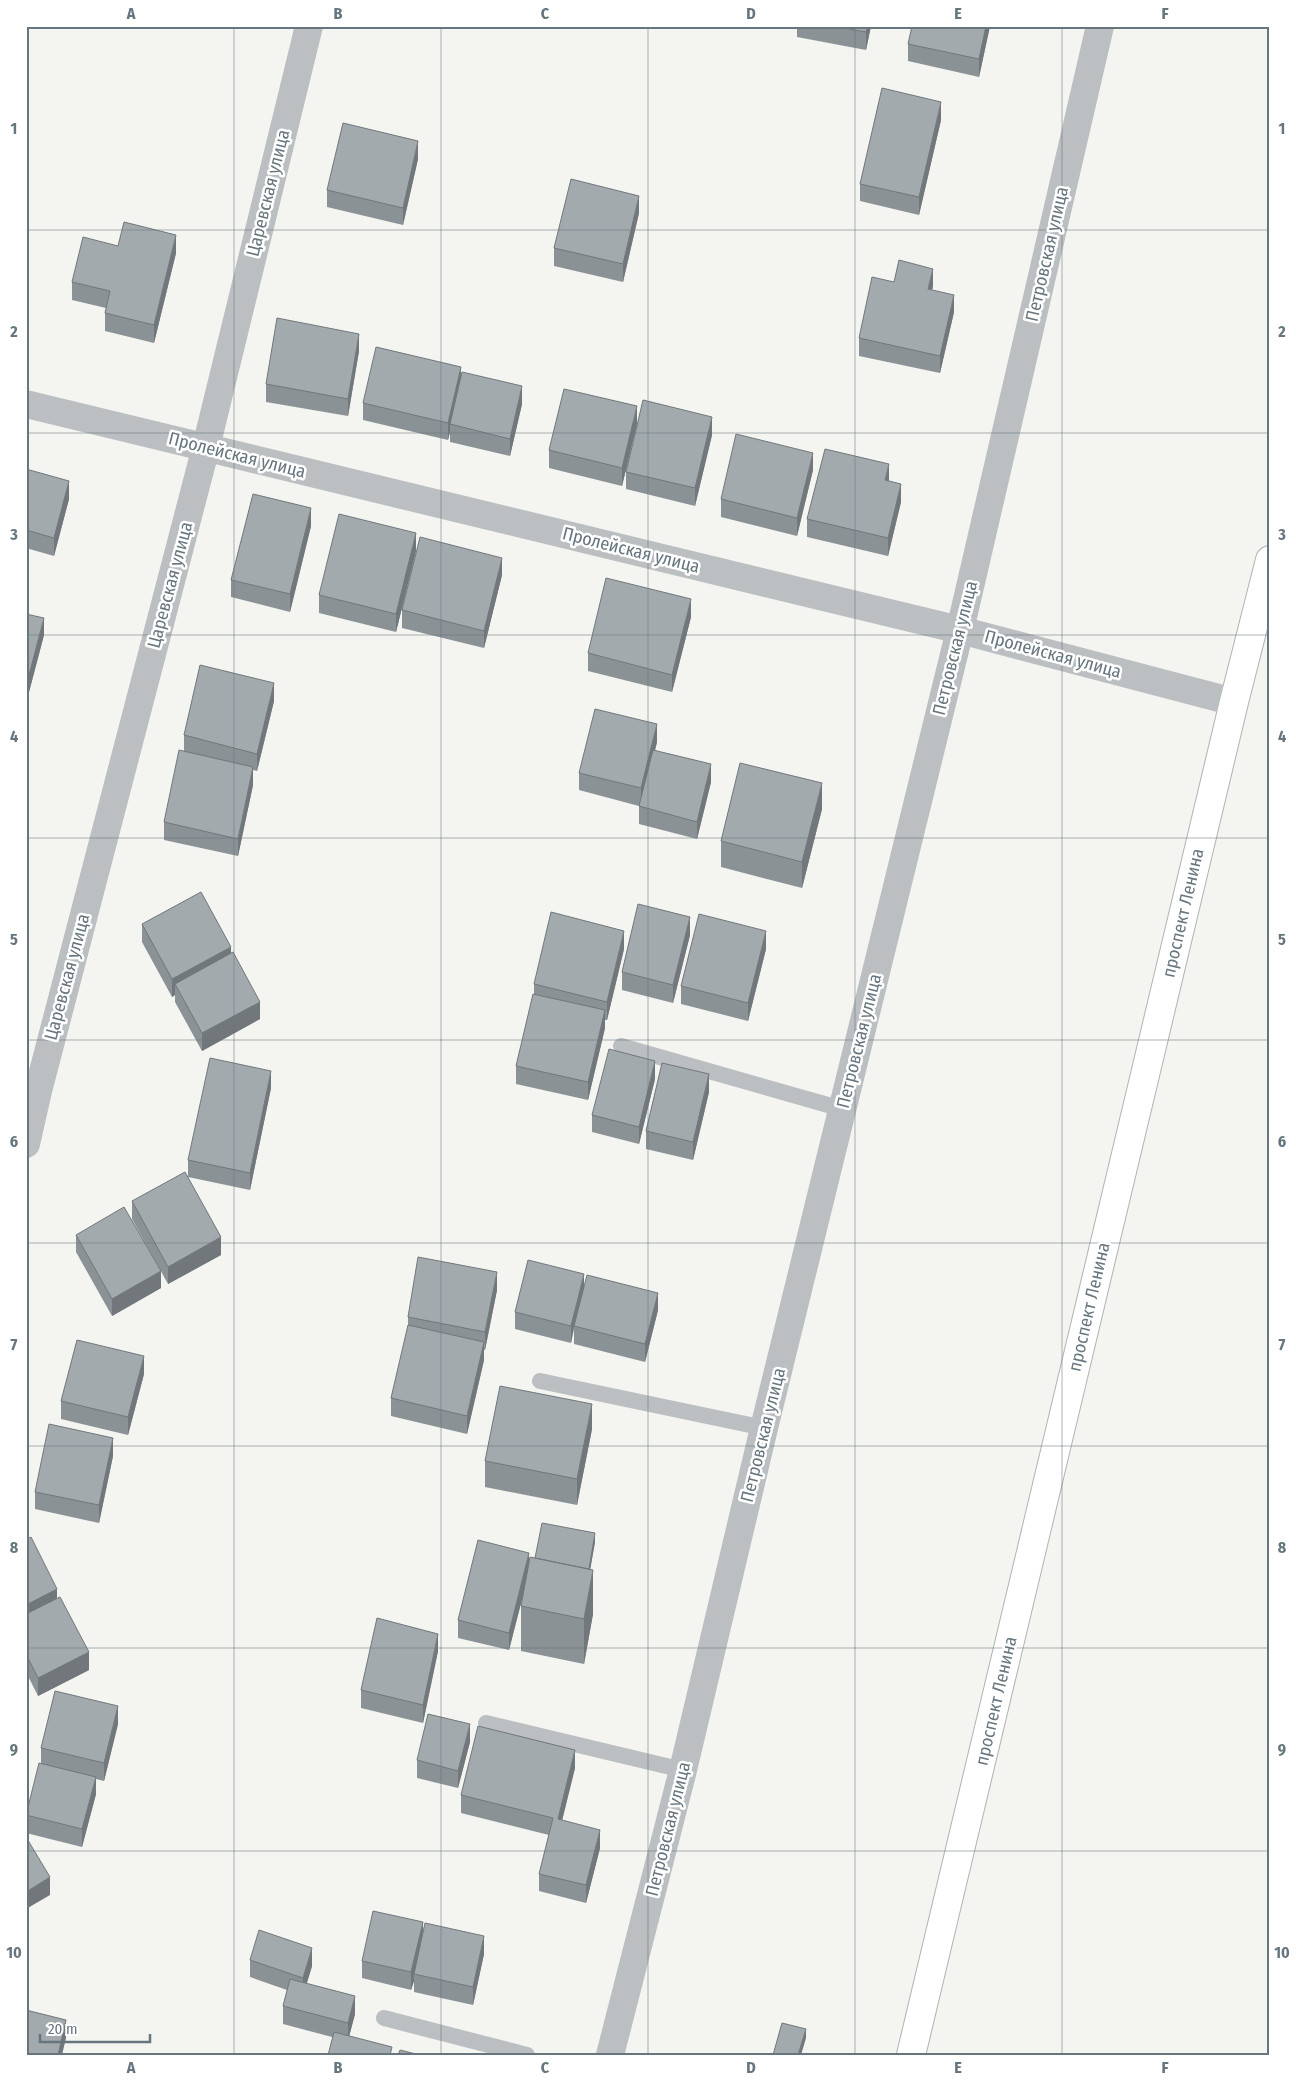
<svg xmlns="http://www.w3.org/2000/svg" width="1296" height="2081" viewBox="0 0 1296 2081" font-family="'Fira Sans Condensed',sans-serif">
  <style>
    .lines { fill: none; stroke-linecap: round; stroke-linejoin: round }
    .primary-casing { stroke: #afb3b6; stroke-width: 30 }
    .service { stroke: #bbbfc2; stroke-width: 16 }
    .minor { stroke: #bbbfc2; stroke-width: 28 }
    .primary { stroke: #fff; stroke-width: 28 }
    .wall { fill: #8b9296 }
    .shaded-wall { fill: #71777a }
    .building { fill: #a2aaae; stroke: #71777a }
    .grid { fill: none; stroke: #66757e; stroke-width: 1; stroke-opacity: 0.55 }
    .labels { text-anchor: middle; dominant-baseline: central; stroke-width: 5; stroke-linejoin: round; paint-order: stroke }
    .street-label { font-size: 18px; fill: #66757e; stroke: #fff }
    .neatline { fill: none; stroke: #66757e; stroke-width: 2 }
    .grid-label { font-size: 16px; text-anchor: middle; font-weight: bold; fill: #66757e }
  </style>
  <rect width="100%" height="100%" fill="#f4f4f0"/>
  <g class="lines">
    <defs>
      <path id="primary" d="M911,2055L1234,702L1270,560"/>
    </defs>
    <use href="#primary" class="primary-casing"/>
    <path class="service" d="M621,1046L842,1109
      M540,1381L764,1428
      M486,1723L683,1770
      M384,2018L527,2055"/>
    <path class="minor" d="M26,404L960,630L1234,702
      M26,1144L38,1091L206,447L309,26
      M610,2055L683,1770L764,1428L960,630L1100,26"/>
    <use href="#primary" class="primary"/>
  </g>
  <path class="wall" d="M797,26H871L866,50L797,37Z
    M990,26L979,77L908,61V44Z
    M941,120L919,215L860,201V184Z
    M418,159L403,225L327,207V190Z
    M639,213L623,282L554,266V248Z
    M118,246L176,253L154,343L105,331V313L106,308L72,300V282Z
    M894,282L933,286L932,290L954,312L940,373L859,356V338Z
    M359,351L348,416L266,402V384Z
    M461,376L522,404L510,456L450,442V432L448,440L363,420V403Z
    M637,424L622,486L549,468V450Z
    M712,435L695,506L626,489V472Z
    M26,469L69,499L54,556L26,548Z
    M813,470L797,536L721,517V499Z
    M889,481L901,502L888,556L807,537V519Z
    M311,526L290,612L231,597V580Z
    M416,551L396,632L319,613V595Z
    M502,575L484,648L402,628V610Z
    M26,614L44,635L29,692H26Z
    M691,617L672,692L588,671V653Z
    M274,701L257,771L253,770V785L238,856L164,840V822L184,751V735Z
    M657,742L655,750L711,782L697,839L639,824V806L579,790V773Z
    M822,809L802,888L721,867V841Z
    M142,924L231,954L260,1019L202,1051L175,1002V995L172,997L142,942Z
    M690,935L673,1003L622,990V972Z
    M624,949L607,1020H605V1028L588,1100L516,1084V1066L534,994V984Z
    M766,949L748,1021L681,1004V986Z
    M655,1079L639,1144L592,1132V1115Z
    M271,1088L250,1190L188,1177V1160Z
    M709,1092L693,1160L646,1149V1131Z
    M132,1201L221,1255L168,1284L132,1219Z
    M76,1235L161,1288L112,1316L76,1252Z
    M497,1290L485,1350H484V1360L467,1434L391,1416V1398L408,1328V1317Z
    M658,1310L645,1362L574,1344V1329L571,1343L515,1329V1312Z
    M144,1374L128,1435L61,1419V1401Z
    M592,1429L577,1505L485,1487V1461Z
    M113,1456L99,1523L35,1509V1492Z
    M26,1540L57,1598L89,1670L38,1696L26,1672Z
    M595,1542L590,1569L593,1614L584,1664L521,1651V1606L523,1596L509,1650L458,1638V1620L529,1565L535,1558Z
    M438,1651L423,1723L361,1708V1690Z
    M118,1724L104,1781L96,1779V1794L82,1847L26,1833V1813L41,1763V1748Z
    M470,1742L458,1788L417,1778V1760Z
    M575,1768L562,1820L600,1848L586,1903L539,1891V1874L549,1835L461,1813V1795Z
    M423,1931L484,1954L473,2005L414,1992V1981L411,1990L362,1978V1961Z
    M250,1960L312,1966L307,1983L355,2014L349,2036L392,2055L332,2037L283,2024V2006L287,1990L250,1977Z"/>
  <path class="shaded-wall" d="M868,26H871L866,50V32Z
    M986,26H990L979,77V59Z
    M941,102V120L919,215V197Z
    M418,141V159L403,225V208Z
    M639,196V213L623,282V264Z
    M176,235V253L154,343V325Z
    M933,269V286L928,307V289Z
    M954,295V312L940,373V356Z
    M359,334V351L348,416V399Z
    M461,367V385L450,424V432L448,440V423Z
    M522,386V404L510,456V439Z
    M637,406V424L622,486V468Z
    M712,417V435L695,506V488Z
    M813,453V470L797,536V518Z
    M889,464V482L885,480Z
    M69,481V499L54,556V538Z
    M901,484V502L888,556V538Z
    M311,508V526L290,612V594Z
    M416,533V551L396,632V614Z
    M502,558V575L484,648V631Z
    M691,599V617L672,692V675Z
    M44,618V635L29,692V675Z
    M274,683V701L257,771V754Z
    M657,724V742L641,806V788Z
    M711,764V782L697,839V822Z
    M253,767V785L238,856V839Z
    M822,783V809L802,888V862Z
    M690,917V935L673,1003V985Z
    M624,931V949L607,1020V1002Z
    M766,931V949L748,1021V1003Z
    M231,947V965L175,984V995L172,997V979Z
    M260,1002V1019L202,1051V1033Z
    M605,1010V1028L588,1100V1082Z
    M655,1061V1079L639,1144V1127Z
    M271,1071V1088L250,1190V1173Z
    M709,1074V1092L693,1160V1142Z
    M221,1237V1255L168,1284V1267Z
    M161,1271V1288L112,1316V1299Z
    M497,1272V1290L485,1350V1332Z
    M584,1274V1292L574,1326L571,1343V1326Z
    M658,1293V1310L645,1362V1344Z
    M484,1342V1360L467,1434V1416Z
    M144,1356V1374L128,1435V1417Z
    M592,1404V1429L577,1505V1479Z
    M113,1438V1456L99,1523V1505Z
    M595,1533V1542L584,1606V1597Z
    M529,1553V1571L509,1650V1633Z
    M593,1570V1614L584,1664V1619Z
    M57,1589V1607L26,1623V1605Z
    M438,1634V1651L423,1723V1705Z
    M89,1652V1670L38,1696V1678Z
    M118,1706V1724L104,1781V1763Z
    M470,1724V1742L458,1788V1771Z
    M575,1750V1768L558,1837V1819Z
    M96,1777V1794L82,1847V1829Z
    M600,1830V1848L586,1903V1885Z
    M50,1877V1895L26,1909V1892Z
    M423,1922V1940L414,1974V1981L411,1990V1972Z
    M484,1936V1954L473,2005V1987Z
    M312,1948V1966L303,1995V1978Z
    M355,1996V2014L348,2041V2023Z
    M66,2020V2038L62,2055H58Z
    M806,2029V2038L801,2055H798Z"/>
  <path class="building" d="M833,26H868L866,32Z
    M912,26H986L979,59L908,44Z
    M882,88L941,102L919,197L860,184Z
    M343,123L418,141L403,208L327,190Z
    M571,179L639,196L623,264L554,248Z
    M124,222L176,235L154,325L105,313L110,291L72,282L83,237L118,246Z
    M899,260L933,269L928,289L954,295L940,356L859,338L872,277L894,282Z
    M277,318L359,334L348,399L266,384Z
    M376,347L461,367L448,423L363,403Z
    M462,372L522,386L510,439L450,424Z
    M564,389L637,406L622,468L549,450Z
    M643,400L712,417L695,488L626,472Z
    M736,434L813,453L797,518L721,499Z
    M825,449L889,464L885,480L901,484L888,538L807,519Z
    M26,469L69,481L54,538L26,530Z
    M253,494L311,508L290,594L231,580Z
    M339,514L416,533L396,614L319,595Z
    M420,537L502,558L484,631L402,610Z
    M606,578L691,599L672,675L588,653Z
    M26,614L44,618L29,675L26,674Z
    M200,665L274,683L257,754L184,735Z
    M595,709L657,724L641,788L579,773Z
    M179,750L253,767L238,839L164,822Z
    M653,750L711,764L697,822L639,806Z
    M740,763L822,783L802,862L721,841Z
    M201,892L231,947L172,979L142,924Z
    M638,904L690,917L673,985L622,972Z
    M551,912L624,931L607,1002L534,984Z
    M699,914L766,931L748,1003L681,986Z
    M233,952L260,1002L202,1033L175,984Z
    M533,994L605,1010L588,1082L516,1066Z
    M609,1049L655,1061L639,1127L592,1115Z
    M210,1058L271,1071L250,1173L188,1160Z
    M662,1063L709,1074L693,1142L646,1131Z
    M185,1172L221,1237L168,1267L132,1201Z
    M124,1207L161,1271L112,1299L76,1235Z
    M418,1257L497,1272L485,1332L408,1317Z
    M528,1260L584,1274L571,1326L515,1312Z
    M587,1275L658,1293L645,1344L574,1326Z
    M408,1325L484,1342L467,1416L391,1398Z
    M77,1340L144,1356L128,1417L61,1401Z
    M500,1386L592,1404L577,1479L485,1461Z
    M49,1424L113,1438L99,1505L35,1492Z
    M542,1523L595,1533L589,1569L535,1558Z
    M31,1537L57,1589L26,1605V1540Z
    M478,1540L529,1553L509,1633L458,1620Z
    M530,1557L593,1570L584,1619L521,1606Z
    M60,1597L89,1652L38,1678L26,1654V1614Z
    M377,1618L438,1634L423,1705L361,1690Z
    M55,1691L118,1706L104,1763L41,1748Z
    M428,1714L470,1724L458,1771L417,1760Z
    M478,1726L575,1750L558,1819L600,1830L586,1885L539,1874L553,1818L461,1795Z
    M39,1763L96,1777L82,1829L26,1815Z
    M26,1837L50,1877L26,1892Z
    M373,1911L423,1922L411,1972L362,1961Z
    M425,1923L484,1936L473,1987L414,1974Z
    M259,1930L312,1948L303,1978L250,1960Z
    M290,1979L355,1996L348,2023L283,2006Z
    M26,2010L66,2020L58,2055H26Z
    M782,2023L806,2029L798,2055H773Z
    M334,2032L392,2047L390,2055H328Z
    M400,2050L420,2055H398Z"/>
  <path class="grid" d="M234,26V2055M441,26V2055M648,26V2055M855,26V2055M1062,26V2055M26,230H1270M26,433H1270M26,635H1270M26,838H1270M26,1040H1270M26,1243H1270M26,1446H1270M26,1648H1270M26,1851H1270"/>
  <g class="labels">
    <g class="street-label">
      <text transform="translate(268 193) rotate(-76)">Царевская улица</text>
      <text transform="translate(1047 254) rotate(-77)">Петровская улица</text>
      <text transform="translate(237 455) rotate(14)">Пролейская улица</text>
      <text transform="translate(631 550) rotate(14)">Пролейская улица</text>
      <text transform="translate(170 585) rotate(-75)">Царевская улица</text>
      <text transform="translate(955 648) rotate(-76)">Петровская улица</text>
      <text transform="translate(1053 654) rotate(15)">Пролейская улица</text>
      <text transform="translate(1183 913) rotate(-77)">проспект Ленина</text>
      <text transform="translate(67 977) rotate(-75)">Царевская улица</text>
      <text transform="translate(859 1041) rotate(-76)">Петровская улица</text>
      <text transform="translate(1089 1307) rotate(-77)">проспект Ленина</text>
      <text transform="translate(763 1435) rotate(-76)">Петровская улица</text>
      <text transform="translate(996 1701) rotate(-77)">проспект Ленина</text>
      <text transform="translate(668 1829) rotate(-76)">Петровская улица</text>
    </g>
  </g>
  <rect width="1296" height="2081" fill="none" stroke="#ffffff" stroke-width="55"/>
  <path d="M40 2034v8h110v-8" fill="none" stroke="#66757e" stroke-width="2.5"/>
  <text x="48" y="2034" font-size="15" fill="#66757e" stroke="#ffffff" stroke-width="4" paint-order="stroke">20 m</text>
  <rect x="28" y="28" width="1240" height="2026" class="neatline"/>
  <g class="grid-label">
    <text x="131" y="19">A</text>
    <text x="338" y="19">B</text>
    <text x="545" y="19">C</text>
    <text x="751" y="19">D</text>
    <text x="958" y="19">E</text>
    <text x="1165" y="19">F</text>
    <text x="14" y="134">1</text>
    <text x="1282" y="134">1</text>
    <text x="14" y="337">2</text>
    <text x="1282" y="337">2</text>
    <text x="14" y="540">3</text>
    <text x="1282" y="540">3</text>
    <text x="14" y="742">4</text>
    <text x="1282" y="742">4</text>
    <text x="14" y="945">5</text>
    <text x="1282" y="945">5</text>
    <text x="14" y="1147">6</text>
    <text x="1282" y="1147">6</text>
    <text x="14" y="1350">7</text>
    <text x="1282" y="1350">7</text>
    <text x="14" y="1553">8</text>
    <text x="1282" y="1553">8</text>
    <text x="14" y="1755">9</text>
    <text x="1282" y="1755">9</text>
    <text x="14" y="1958">10</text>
    <text x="1282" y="1958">10</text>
    <text x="131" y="2073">A</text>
    <text x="338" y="2073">B</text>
    <text x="545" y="2073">C</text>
    <text x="751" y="2073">D</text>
    <text x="958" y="2073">E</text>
    <text x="1165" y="2073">F</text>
  </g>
</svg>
